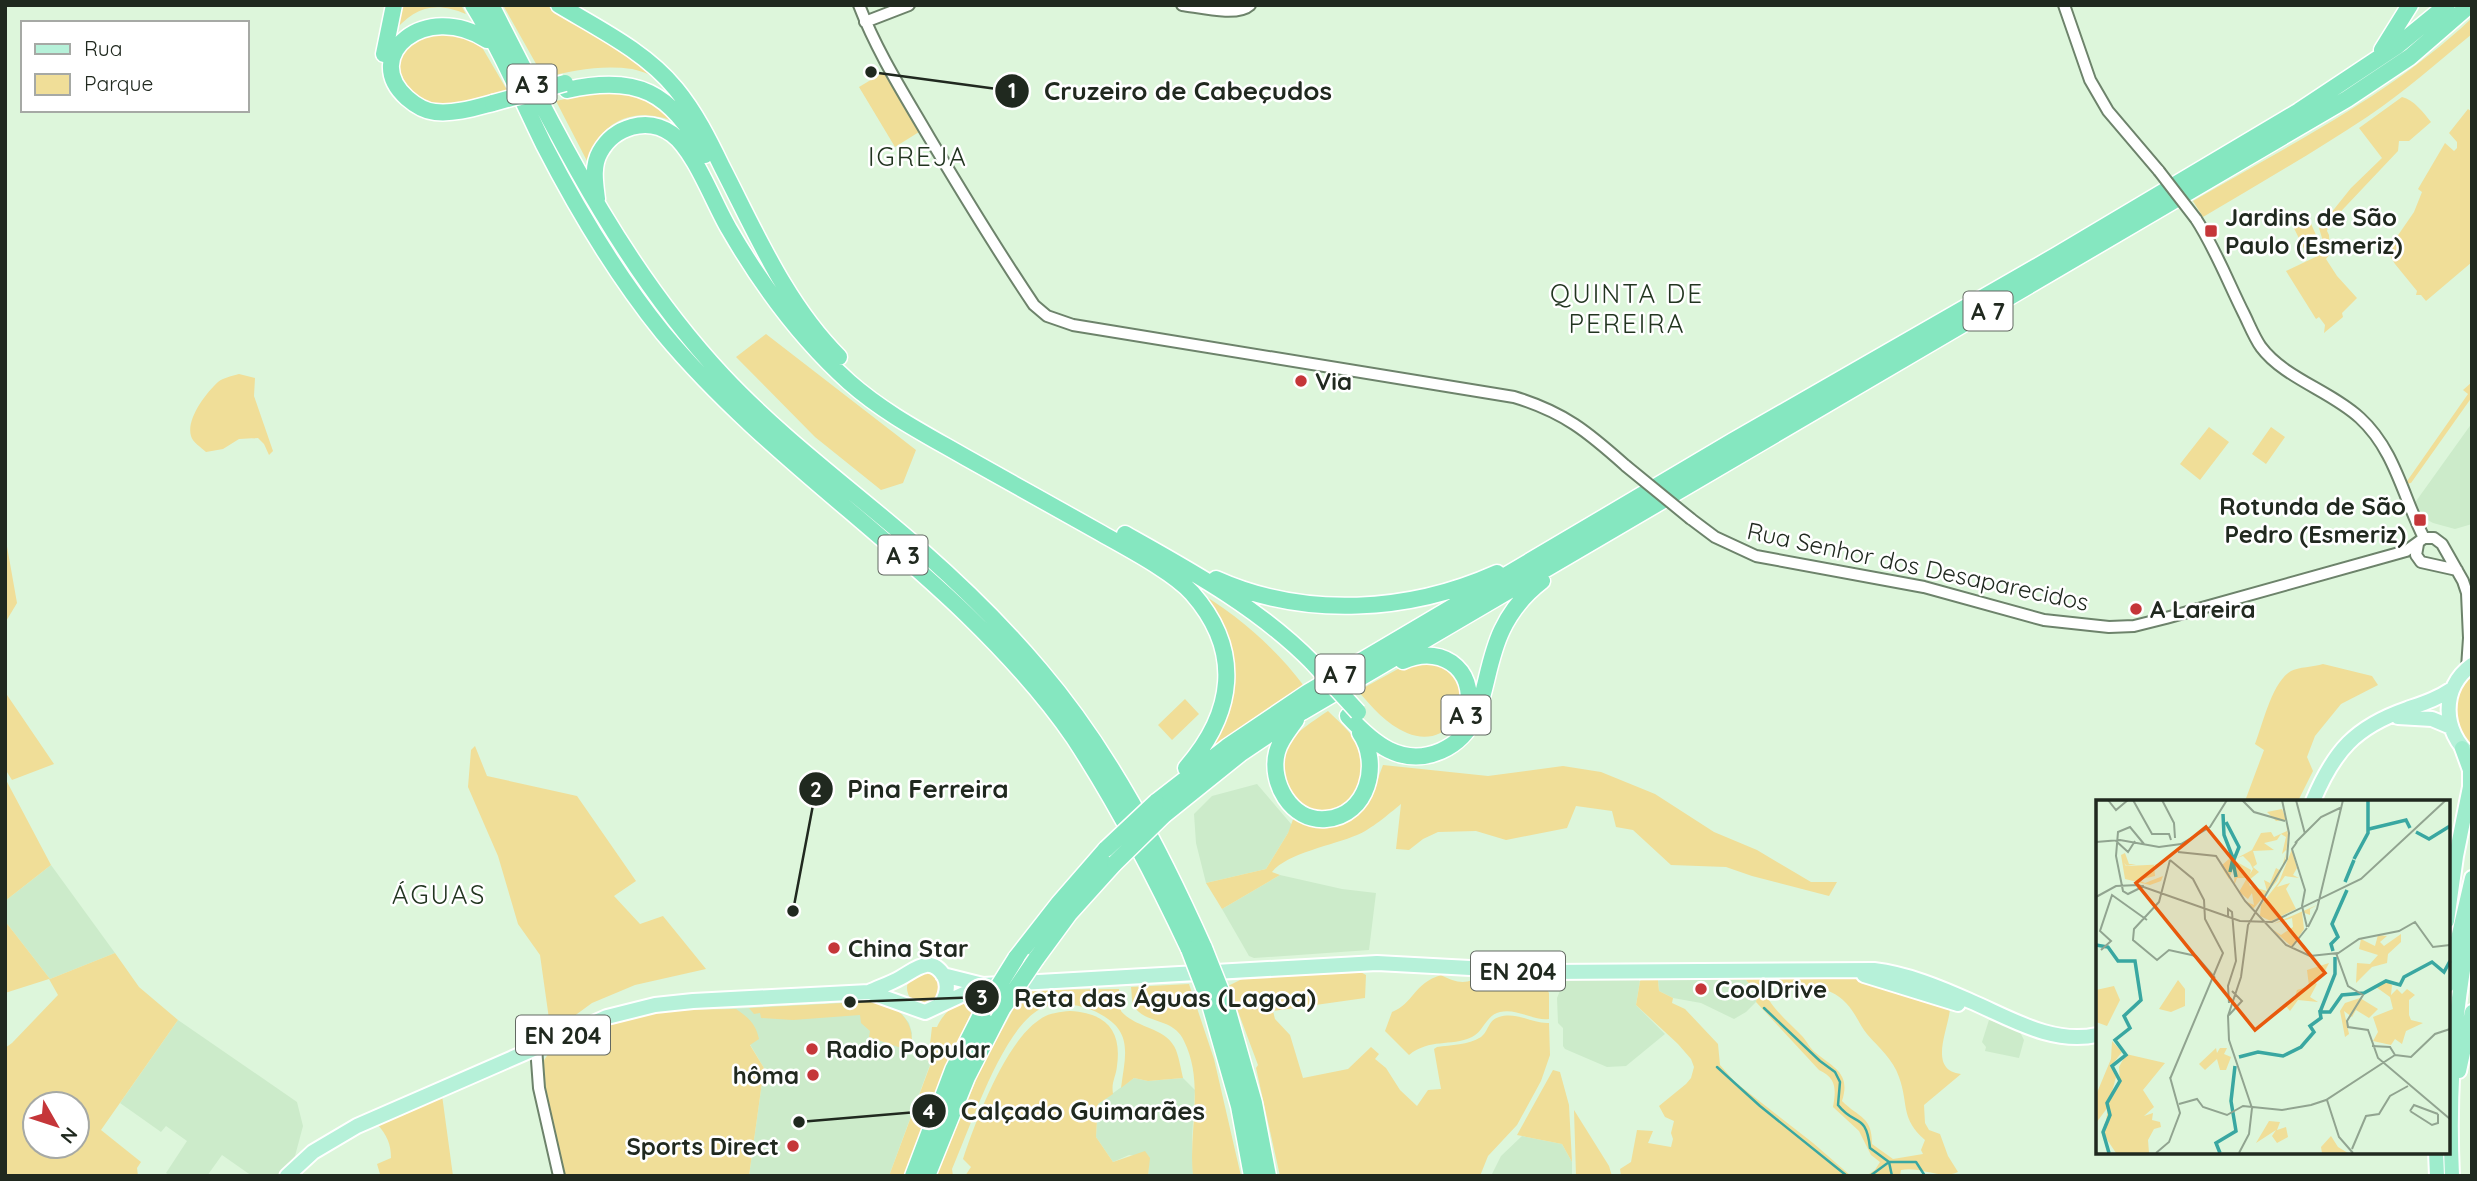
<svg xmlns="http://www.w3.org/2000/svg" width="2477" height="1181" viewBox="0 0 2477 1181" font-family="Quicksand,sans-serif">
  <style>
    .built { fill: #ccebca }
    .green { fill: #f0de98; fill-rule: evenodd }
    .lines { fill: none; stroke-linecap: round; stroke-linejoin: round }
    .stream { stroke: #39a7a1; stroke-width: 2.5 }
    .tertiary-casing { stroke: #6d836b; stroke-width: 14 }
    .primary-casing { stroke: #fff; stroke-width: 18 }
    .trunk-casing { stroke: #fff; stroke-width: 18 }
    .motorway-casing { stroke: #fff; stroke-width: 19 }
    .tertiary { stroke: #fff; stroke-width: 10 }
    .primary { stroke: #b6f1d9; stroke-width: 14 }
    .trunk { stroke: #9eeccc; stroke-width: 14 }
    .motorway { stroke: #85e7c0; stroke-width: 16 }
    .tertiary-bridge-casing { stroke: #6d836b; stroke-width: 14; stroke-linecap: butt }
    .motorway-bridge-casing { stroke: #fff; stroke-width: 19; stroke-linecap: butt }
    .tertiary-bridge { stroke: #fff; stroke-width: 10 }
    .motorway-bridge { stroke: #85e7c0; stroke-width: 16 }
    .poi-dot { fill: #c53639; stroke: #fff; stroke-width: 2.5 }
    .labels { text-anchor: middle; dominant-baseline: central; stroke-width: 5; stroke-linejoin: round; paint-order: stroke }
    .shield { fill: #fff; stroke: #636962; stroke-width: 2 }
    .shield-label { font-size: 23px; font-weight: bold; fill: #20291f }
    .poi-label { font-size: 24px; font-weight: bold; fill: #20291f; stroke: #fff; text-anchor: start }
    .street-label { font-size: 24px; fill: #20291f; stroke: #fff }
    .neighbourhood-label { font-size: 26px; letter-spacing: 2px; fill: #223520; stroke: #fff }
    .inset-river { fill: none; stroke: #39a7a1; stroke-width: 3.5 }
    .inset-road { fill: none; stroke: #91a490; stroke-width: 2 }
    .view { fill: #e8590c; fill-opacity: 0.15; stroke: #e8590c; stroke-width: 3.5 }
    .inset-edge { fill: none; stroke: #20291f; stroke-width: 3.5 }
    .leader { fill: none; stroke: #20291f; stroke-width: 2.5 }
    .callout-dot { fill: #20291f; stroke: #fff; stroke-width: 2.5 }
    .mark-label { font-size: 21px; text-anchor: middle; font-weight: bold; fill: #fff }
    .callout-label { font-size: 26px; text-anchor: middle; font-weight: bold; fill: #20291f; stroke: #fff; stroke-width: 5; stroke-linejoin: round; paint-order: stroke }
  </style>
  <rect width="100%" height="100%" fill="#ddf6db"/>
  <path class="built" d="M2472,423V524L2455,529L2433,523L2419,515L2414,504Z
    M1257,784L1292,825L1288,833L1266,869L1206,883L1196,843L1194,814L1212,796Z
    M51,865L115,953L50,979L5,921V901Z
    M1280,875L1342,889L1376,893L1369,950L1254,958L1249,956L1222,909Z
    M1634,976L1640,981L1636,1005L1665,1034L1626,1066L1607,1067L1565,1049L1563,1046V1028L1558,1023L1557,998L1564,981L1568,978Z
    M1658,980H1746L1754,989L1758,997L1756,1002L1746,1012L1734,1019L1701,1003L1673,998L1659,991Z
    M864,1000L902,1014L909,1023L912,1033L909,1054L931,1062L889,1176H749L764,1068L729,1009L863,1002Z
    M178,1020L297,1102L303,1126L295,1156L278,1176H252L222,1155L207,1176H171L166,1173L187,1141L166,1126L161,1132L120,1103Z
    M1989,1020L2019,1030L2024,1040L2019,1058L1985,1051L1986,1047L1982,1042Z
    M1134,1078L1148,1081L1183,1078L1195,1090L1192,1139L1193,1176H1148L1149,1158L1129,1155L1113,1162L1096,1137L1098,1104Z
    M1522,1136L1562,1144L1572,1162V1176H1491L1501,1156Z"/>
  <path class="green" d="M401,5H461L466,14C433,0 413,8 391,35Z
    M503,5H546L641,63L664,81C654,77 643,71 632,69C602,65 573,70 544,78Z
    M2472,18V34C2438,62 2404,92 2367,117C2314,152 2259,184 2203,217L2193,201C2289,145 2391,95 2472,18Z
    M414,29L476,37L507,90C486,96 460,108 437,104C412,100 391,72 402,47C404,41 410,35 414,29Z
    M884,72L919,132L895,147L859,87Z
    M605,90C639,93 653,98 677,123C649,110 616,112 597,141C593,148 593,155 587,161L556,101Z
    M2402,97C2414,100 2423,112 2431,122L2409,141H2399L2398,151L2329,224L2327,231L2329,235L2330,254L2326,259L2337,276L2357,298L2342,313L2343,317L2324,333L2325,325L2319,317L2316,319L2286,271L2326,252L2319,228L2351,188L2382,158L2359,128Z
    M2468,109L2472,112V262L2426,301L2421,295H2416L2417,291L2395,264L2389,254L2392,244L2414,212L2422,192L2418,189L2445,143L2454,151L2457,148V142L2449,133Z
    M2307,215L2321,246L2306,253L2291,222Z
    M766,334L916,450L903,483L881,490L815,437L736,357Z
    M239,374L255,378L254,396L273,451L269,455L264,444L258,438L239,439L223,449L206,452C201,447 193,443 191,436C186,419 206,393 218,382C223,378 232,376 239,374Z
    M2472,382V397L2411,483L2405,484L2468,394L2463,390Z
    M2209,427L2229,442L2200,480L2180,464Z
    M2271,427L2285,437L2266,464L2252,454Z
    M5,535L17,603L5,623Z
    M1194,589C1236,614 1275,647 1304,686L1210,750L1220,734L1230,706L1233,688Z
    M1420,660C1427,662 1435,663 1442,666C1485,686 1455,753 1407,733C1386,724 1372,707 1358,691L1407,664Z
    M2323,664L2372,676L2378,685L2341,704L2315,736L2307,757L2313,771L2298,801H2245L2264,750L2255,744C2263,724 2272,682 2291,671C2298,667 2314,667 2323,664Z
    M2472,673V749C2450,723 2448,699 2472,673Z
    M5,692L54,764L12,780L5,769Z
    M1185,699L1199,714L1172,740L1158,725Z
    M1328,711C1338,721 1350,731 1357,743C1360,749 1365,762 1365,768C1365,770 1363,777 1362,778C1355,798 1343,813 1320,813C1306,812 1298,804 1290,793C1263,752 1297,732 1328,711Z
    M475,746L487,776L577,796L636,881L614,896L640,924L663,916L706,969L635,985L592,1003L551,1033L540,955L518,924L498,856L468,787L471,750Z
    M1383,765L1488,776L1563,766L1601,772L1655,794L1714,832L1757,850L1811,882H1837L1829,896L1752,876L1726,867L1671,865L1633,830L1616,827L1612,811L1576,806L1567,828L1506,840L1476,831L1438,832L1423,839L1409,850L1396,849L1401,804C1389,814 1370,830 1357,835C1334,845 1287,853 1272,872L1280,875L1222,909L1206,883L1266,869L1288,833L1295,814L1323,823L1374,789Z
    M5,778L51,865L5,901Z
    M5,921L50,979L115,953L139,987L178,1020L101,1130L141,1162L137,1168L138,1176H5V1048L12,1043L58,995L49,979L5,993ZM77,1104V1146H35V1104Z
    M1355,969L1366,975L1365,998L1273,1011L1275,1019L1290,1035L1303,1078L1348,1069L1371,1047L1379,1054L1375,1059L1386,1068L1400,1090L1417,1106L1428,1090L1441,1089L1434,1049L1437,1047C1451,1045 1468,1045 1481,1037C1489,1031 1488,1020 1499,1017C1517,1011 1532,1024 1549,1023L1550,1055L1541,1081L1517,1125L1488,1156L1480,1176H1280L1256,1068L1258,1065L1236,1006H1234L1227,992L1228,986L1248,976Z
    M907 988a17 17 0 1 1 34 0a17 17 0 1 1-34 0Z
    M1482,973L1541,978L1549,993V1019C1533,1021 1517,1008 1500,1012C1486,1015 1484,1031 1472,1037C1450,1047 1430,1038 1409,1055L1385,1031L1392,1012C1413,1004 1414,983 1441,975C1456,983 1469,986 1482,973Z
    M1681,975L1844,977L1873,981L1950,1007C1950,1027 1926,1070 1961,1074L1924,1105L1925,1123L1929,1130L1940,1134L1948,1156L1958,1172C1940,1180 1921,1166 1901,1170L1900,1176H1866L1875,1170L1880,1162L1871,1155L1859,1131L1833,1107C1836,1090 1837,1078 1819,1070L1756,1002C1759,992 1752,987 1746,980H1678ZM1763,984C1790,985 1826,981 1846,1003C1855,1012 1859,1024 1867,1034C1879,1048 1893,1059 1899,1077C1909,1105 1900,1118 1925,1140L1921,1150L1923,1154L1893,1159L1872,1144C1872,1116 1859,1118 1842,1101C1851,1073 1834,1068 1816,1053C1810,1049 1807,1041 1802,1036C1788,1021 1766,1005 1763,984Z
    M1643,977L1658,980L1659,991L1673,998L1672,1003L1685,1009L1718,1044L1720,1065L1735,1082L1813,1143L1851,1176H1621L1620,1169L1631,1162L1637,1130L1653,1131L1648,1143L1671,1147L1673,1139L1671,1133L1674,1121L1665,1117L1659,1106L1686,1084L1691,1078L1694,1067L1691,1059L1678,1044L1636,1005L1640,981Z
    M1189,984L1214,1059L1241,1176H1193C1188,1131 1205,1083 1184,1041C1174,1018 1147,1024 1135,1008C1131,1003 1132,993 1131,987Z
    M1119,989L1121,1011C1136,1029 1167,1027 1176,1050C1179,1058 1181,1069 1183,1078L1148,1081L1134,1078L1121,1088C1125,1056 1134,1032 1100,1014C1082,1004 1052,999 1034,1013C999,1039 970,1128 952,1169L953,1176H936L982,1066L1024,990Z
    M976,994H980L950,1058L904,1176H889L931,1063L928,1061L932,1027H937C944,1011 959,1000 976,994Z
    M864,1000C892,999 919,1020 910,1051L869,1037L870,1031L861,1023L860,1015L793,1020L761,1018L760,1013L754,1014L749,1008L863,1002Z
    M736,1009C748,1017 756,1024 759,1039L750,1045L764,1068L749,1176H564L542,1085L541,1065L554,1045L593,1029L660,1010Z
    M1070,1011C1106,1013 1122,1030 1117,1066C1116,1077 1111,1082 1113,1094L1098,1104L1096,1137L1113,1162L1145,1151L1150,1158L1148,1176H965L971,1167L963,1159C976,1120 1005,1043 1039,1020C1048,1013 1059,1012 1070,1011Z
    M1553,1070L1560,1072L1569,1105L1572,1162L1562,1144L1517,1135Z
    M442,1095L453,1176H377L380,1174L377,1164L391,1158C391,1144 387,1135 377,1124Z
    M1574,1110L1609,1166L1612,1176H1576Z"/>
  <g class="lines">
    <path class="stream" d="M1764,1008L1820,1061L1835,1072L1840,1082L1838,1105C1855,1127 1866,1112 1870,1148L1889,1162H1916L1925,1176
      M1717,1067L1760,1106L1847,1176
      M1870,1176L1889,1162L1892,1176"/>
    <defs>
      <path id="tertiary" d="M859,5C877,52 904,94 929,137C963,194 997,250 1034,305L1047,316L1073,325L1514,397C1564,412 1588,432 1626,466
        M1182,5C1199,7 1237,17 1250,5
        M2064,5L2090,80L2108,111L2159,171
        M865,22L909,5
        M2196,219C2215,248 2228,282 2244,314C2249,324 2254,337 2261,347C2284,378 2331,391 2360,418C2395,450 2403,497 2424,538
        M1691,519L1715,537L1756,556L1924,587L2044,620L2109,627L2134,626L2166,618L2406,551L2424,538H2434L2442,544L2463,581L2467,593L2469,638L2467,668
        M2418,544L2416,555L2421,562L2457,570
        M536,1047L539,1088L559,1176"/>
      <path id="primary" d="M2398,717L2432,719L2451,727
        M2471,756C2442,732 2440,688 2472,665
        M2313,801C2334,751 2355,727 2407,709C2424,703 2437,699 2452,689
        M943,975L983,985L1377,963L1545,972L1874,970C1907,974 1939,987 1970,1001C2010,1018 2052,1045 2097,1035
        M1864,975L1958,1004
        M869,992L925,1012L983,985
        M287,1176L313,1152L357,1126L607,1017L655,1005L693,1001L869,992C880,987 891,983 900,978C915,970 930,954 944,976C949,985 947,994 942,1003"/>
      <path id="trunk" d="M2447,921L2456,856L2470,787V770L2462,748
        M2447,986L2472,878
        M2459,1071L2472,1012
        M2436,1151L2437,1176
        M2452,1176C2448,1090 2454,1006 2472,922"/>
      <path id="motorway" d="M473,5C501,50 521,98 544,145C578,211 616,275 663,333C752,440 868,519 967,615C1005,652 1044,694 1074,738C1118,805 1155,877 1189,949
        M491,5C558,136 622,268 723,376C783,440 855,492 921,550C963,587 1004,627 1040,670C1110,752 1160,850 1204,948
        M559,5C599,29 646,52 676,89C695,112 709,140 722,167C756,233 786,304 839,357
        M487,40C425,0 360,56 407,98C415,105 424,111 435,112C455,114 474,108 493,103
        M2382,50L2410,5
        M384,54L394,5
        M567,90C637,74 671,92 705,155
        M597,199C595,183 592,166 600,152C614,127 647,116 672,134C695,151 714,204 729,229C762,286 800,338 849,382C884,413 925,434 965,457C1010,482 1054,507 1099,532C1125,547 1172,571 1192,593C1243,651 1234,713 1186,768
        M1125,534C1191,571 1259,608 1313,663
        M1216,579C1305,619 1410,612 1497,573
        M1403,661C1446,642 1482,676 1464,719
        M1348,716C1360,729 1373,742 1389,750C1424,767 1463,748 1477,713C1487,686 1489,657 1502,630C1511,611 1525,594 1542,581
        M1296,720C1289,730 1280,740 1277,752C1269,782 1291,822 1326,819C1368,816 1381,763 1360,733
        M1156,802L1227,747L1307,693L1733,441L2057,255L2299,111L2397,46L2447,5
        M1164,815L1240,754L1302,712L2347,99L2410,57L2470,5
        M1016,958L1059,903L1106,849
        M1036,959L1069,914L1115,863
        M1209,1001L1239,1106L1252,1176
        M1225,1001L1254,1103L1268,1176
        M913,1176L953,1070L983,1011
        M927,1176L967,1077L1002,1009"/>
    </defs>
    <use href="#tertiary" class="tertiary-casing"/>
    <use href="#primary" class="primary-casing"/>
    <use href="#trunk" class="trunk-casing"/>
    <use href="#motorway" class="motorway-casing"/>
    <use href="#tertiary" class="tertiary"/>
    <use href="#primary" class="primary"/>
    <use href="#trunk" class="trunk"/>
    <use href="#motorway" class="motorway"/>
    <defs>
      <path id="tertiary-bridge" d="M2159,171L2196,219
        M1626,466L1691,519"/>
      <path id="motorway-bridge" d="M493,103L565,83
        M1313,663L1358,712
        M1106,849L1156,802
        M1115,863L1164,815
        M1204,948L1225,1001
        M1189,949L1209,1001
        M1002,1009L1036,959
        M983,1011L1016,958"/>
    </defs>
    <use href="#tertiary-bridge" class="tertiary-bridge-casing"/>
    <use href="#motorway-bridge" class="motorway-bridge-casing"/>
    <use href="#tertiary-bridge" class="tertiary-bridge"/>
    <use href="#motorway-bridge" class="motorway-bridge"/>
  </g>
  <g class="poi-dot">
    <rect x="2204" y="224" width="14" height="14" rx="3.5"/>
    <circle cx="1301" cy="381" r="7"/>
    <rect x="2413" y="513" width="14" height="14" rx="3.5"/>
    <circle cx="2136" cy="609" r="7"/>
    <circle cx="834" cy="948" r="7"/>
    <circle cx="1701" cy="989" r="7"/>
    <circle cx="812" cy="1049" r="7"/>
    <circle cx="813" cy="1075" r="7"/>
    <circle cx="793" cy="1146" r="7"/>
  </g>
  <g class="labels">
    <g class="shield">
      <rect x="507.5" y="64.5" width="49" height="39" rx="5"/>
      <rect x="1963.5" y="291.5" width="49" height="39" rx="5"/>
      <rect x="878.5" y="535.5" width="49" height="39" rx="5"/>
      <rect x="1315.5" y="654.5" width="49" height="39" rx="5"/>
      <rect x="1441.5" y="695.5" width="49" height="39" rx="5"/>
      <rect x="1471" y="951.5" width="94" height="39" rx="5"/>
      <rect x="516" y="1015.5" width="94" height="39" rx="5"/>
    </g>
    <g class="shield-label">
      <text x="532" y="84">A 3</text>
      <text x="1988" y="311">A 7</text>
      <text x="903" y="555">A 3</text>
      <text x="1340" y="674">A 7</text>
      <text x="1466" y="715">A 3</text>
      <text x="1518" y="971">EN 204</text>
      <text x="563" y="1035">EN 204</text>
    </g>
    <g class="poi-label">
      <text x="2225" y="217">Jardins de São<tspan x="2225" dy="28">Paulo (Esmeriz)</tspan></text>
      <text x="1315" y="381">Via</text>
      <text x="2406" y="506" text-anchor="end">Rotunda de São<tspan x="2406" dy="28">Pedro (Esmeriz)</tspan></text>
      <text x="2150" y="609">A Lareira</text>
      <text x="848" y="948">China Star</text>
      <text x="1715" y="989">CoolDrive</text>
      <text x="826" y="1049">Radio Popular</text>
      <text x="799" y="1075" text-anchor="end">hôma</text>
      <text x="779" y="1146" text-anchor="end">Sports Direct</text>
    </g>
    <g class="street-label">
      <text transform="translate(1918 566) rotate(12)">Rua Senhor dos Desaparecidos</text>
    </g>
    <g class="neighbourhood-label">
      <text x="918" y="156">IGREJA</text>
      <text x="1627" y="293">QUINTA DE<tspan x="1627" dy="30">PEREIRA</tspan></text>
      <text x="439" y="894">ÁGUAS</text>
    </g>
  </g>
  <g transform="translate(2096 800)">
    <rect width="354" height="354" fill="#ddf6db"/>
    <path d="M186,9L190,19L192,35L189,62L181,81L157,109L151,102L158,105L156,93L152,99L143,92L151,78H141L138,86L139,63L133,79L136,84L125,66L134,58L155,70L154,74L157,69L154,63L147,56L141,58L156,50L165,33L175,32L178,37L191,31L190,20L180,21L171,12ZM185,34L190,37L186,54L191,49L185,71L180,68L174,83L168,80L171,91L154,86L152,81L163,72L157,67L161,64L157,51L178,50L168,43L181,40ZM196,49L201,68L197,75L203,78L189,76L181,87L194,83L190,89L200,109L175,121L164,116L165,105L183,82ZM29,53L33,64H40L30,66L28,63L31,66L72,64L58,65L59,76L42,80L49,83L67,76L65,81L54,85L29,79L25,55ZM221,105L214,109V115L206,112L208,129L196,147L176,129L185,135L197,127L196,118L177,124ZM305,134V142L292,154L291,163L276,167L260,183L261,163L274,164L282,155L263,149L265,139L279,146L282,135L291,136L284,142L288,146ZM233,163L225,179L215,180L221,184L214,197L222,202L202,200L194,211L189,205L198,200L201,190L213,186L211,170ZM82,180L89,189V206L75,212L63,209ZM290,181L296,185L295,195L301,189L306,194L311,189L319,195L313,200V215L315,220L327,223L310,231L306,244L299,239L295,245L277,241L282,232L277,217L297,209L294,197L280,187ZM18,186L24,200L11,226L0,222V190ZM264,198L282,209L273,218L260,210L256,217L248,211L253,234L249,237L244,211L249,203ZM16,241L26,252L15,266L20,277L16,292L24,282L23,267L30,254L69,263L47,290L58,307L48,316L57,313L56,320L64,322L65,327L58,329L52,340L53,353H20L8,335L12,307L0,323V295L15,259ZM120,248L121,253L124,248H131L128,254L135,257L130,270H124L121,259L109,270L103,264ZM173,321L184,322L181,330L190,327L192,337L181,343L176,336L180,330L160,343ZM235,336L242,347L252,353H226L225,347Z" fill="#f0de98" fill-rule="evenodd"/>
    <path class="inset-river" d="M127,14L128,35L137,58L134,72M130,22L143,47L137,62L140,77M273,29L310,20L314,28M320,32L333,39L354,26M258,59L272,33V0M249,82L258,60M0,145L12,147L22,161H39L45,200L28,216L34,228L19,240L30,255L16,266L24,281L11,303L14,315L7,332L13,353M237,151L235,144L242,137L236,124L251,90M224,212L239,174V157M143,257L162,252L187,256L205,247L218,232L214,226L225,218L224,212H234L246,195L268,193L290,181L304,185L308,177L336,162L348,172L354,161M124,353L120,343L140,331L135,301L139,266"/>
    <path class="inset-road" d="M12,0L20,10L32,0M37,0L56,34H73L75,40M66,0L78,23L79,38M146,0L158,12L189,21M200,0L209,34M20,41L32,52L39,41M0,42L24,40L63,47L85,44L114,27L131,0M201,42L196,49L209,90L206,106L211,127M199,43L225,17L246,7M48,44L34,27L22,32L20,56L27,91L32,94L48,86M82,52L120,56L149,101L190,145L214,156L242,153M74,60L97,79L108,100L109,119L127,153L74,279M74,60L63,102L38,129L37,140L61,160L73,150L100,156L119,178M0,97L20,86L42,85L144,121L176,122L265,79L350,0M132,116V109L136,112L140,161L132,186L133,203M212,127L221,109L247,0M195,148L211,128M5,150L15,141L4,131L16,95L51,120M240,153L252,186L267,195L251,221L252,227L272,230L282,258L354,319M241,154L263,139L303,131L319,122L337,147L354,145M133,215L146,201L136,191M276,246L294,247L299,255M299,255L315,257L339,234L354,229M231,300L243,337L257,353M83,304L101,299L107,307L131,315L147,306L186,310L215,305L230,300L299,255M314,311L336,325L342,323V314M314,311L318,305L342,314M256,349L270,316L283,314L294,296L312,286M60,353L73,342L84,313L74,277M143,353L153,334L156,308L133,240L132,216L145,177L152,125L191,59L193,33L186,0"/>
    <path class="view" d="M110,27L229,173L159,230L40,83Z"/>
    <rect width="354" height="354" class="inset-edge"/>
  </g>
  <path class="leader" d="M871 72L1012 91M793 911L816 789M850 1002L982 997M799 1122L929 1111"/>
  <g class="callout-dot">
    <circle cx="871" cy="72" r="7"/>
    <circle cx="793" cy="911" r="7"/>
    <circle cx="850" cy="1002" r="7"/>
    <circle cx="799" cy="1122" r="7"/>
    <circle cx="1012" cy="91" r="18"/>
    <circle cx="816" cy="789" r="18"/>
    <circle cx="982" cy="997" r="18"/>
    <circle cx="929" cy="1111" r="18"/>
  </g>
  <g class="mark-label">
    <text x="1012" y="98">1</text>
    <text x="816" y="797">2</text>
    <text x="982" y="1005">3</text>
    <text x="929" y="1119">4</text>
  </g>
  <g class="callout-label">
    <text x="1188" y="100">Cruzeiro de Cabeçudos</text>
    <text x="928" y="798">Pina Ferreira</text>
    <text x="1165" y="1007">Reta das Águas (Lagoa)</text>
    <text x="1083" y="1120">Calçado Guimarães</text>
  </g>
  <rect width="2477" height="1181" fill="none" stroke="#20291f" stroke-width="14"/>
  <rect x="21" y="21" width="228" height="91" fill="#ffffff" stroke="#a6a9a5" stroke-width="2"/>
  <rect x="35" y="44" width="35" height="10" fill="#b6f1d9" stroke="#a6a9a5" stroke-width="2"/>
  <text x="84" y="56" font-size="21" fill="#20291f">Rua</text>
  <rect x="35" y="74" width="35" height="21" fill="#f0de98" stroke="#a6a9a5" stroke-width="2"/>
  <text x="84" y="91" font-size="21" fill="#20291f">Parque</text>
  <g transform="translate(56 1125) rotate(129)"><circle r="33" fill="#ffffff" stroke="#a6a9a5" stroke-width="2"/>
  <path d="M0-5L12 26L0 18L-12 26Z" fill="#c53639"/>
  <text y="-10" font-size="19" font-weight="bold" text-anchor="middle" fill="#20291f">N</text>
  </g>
</svg>
